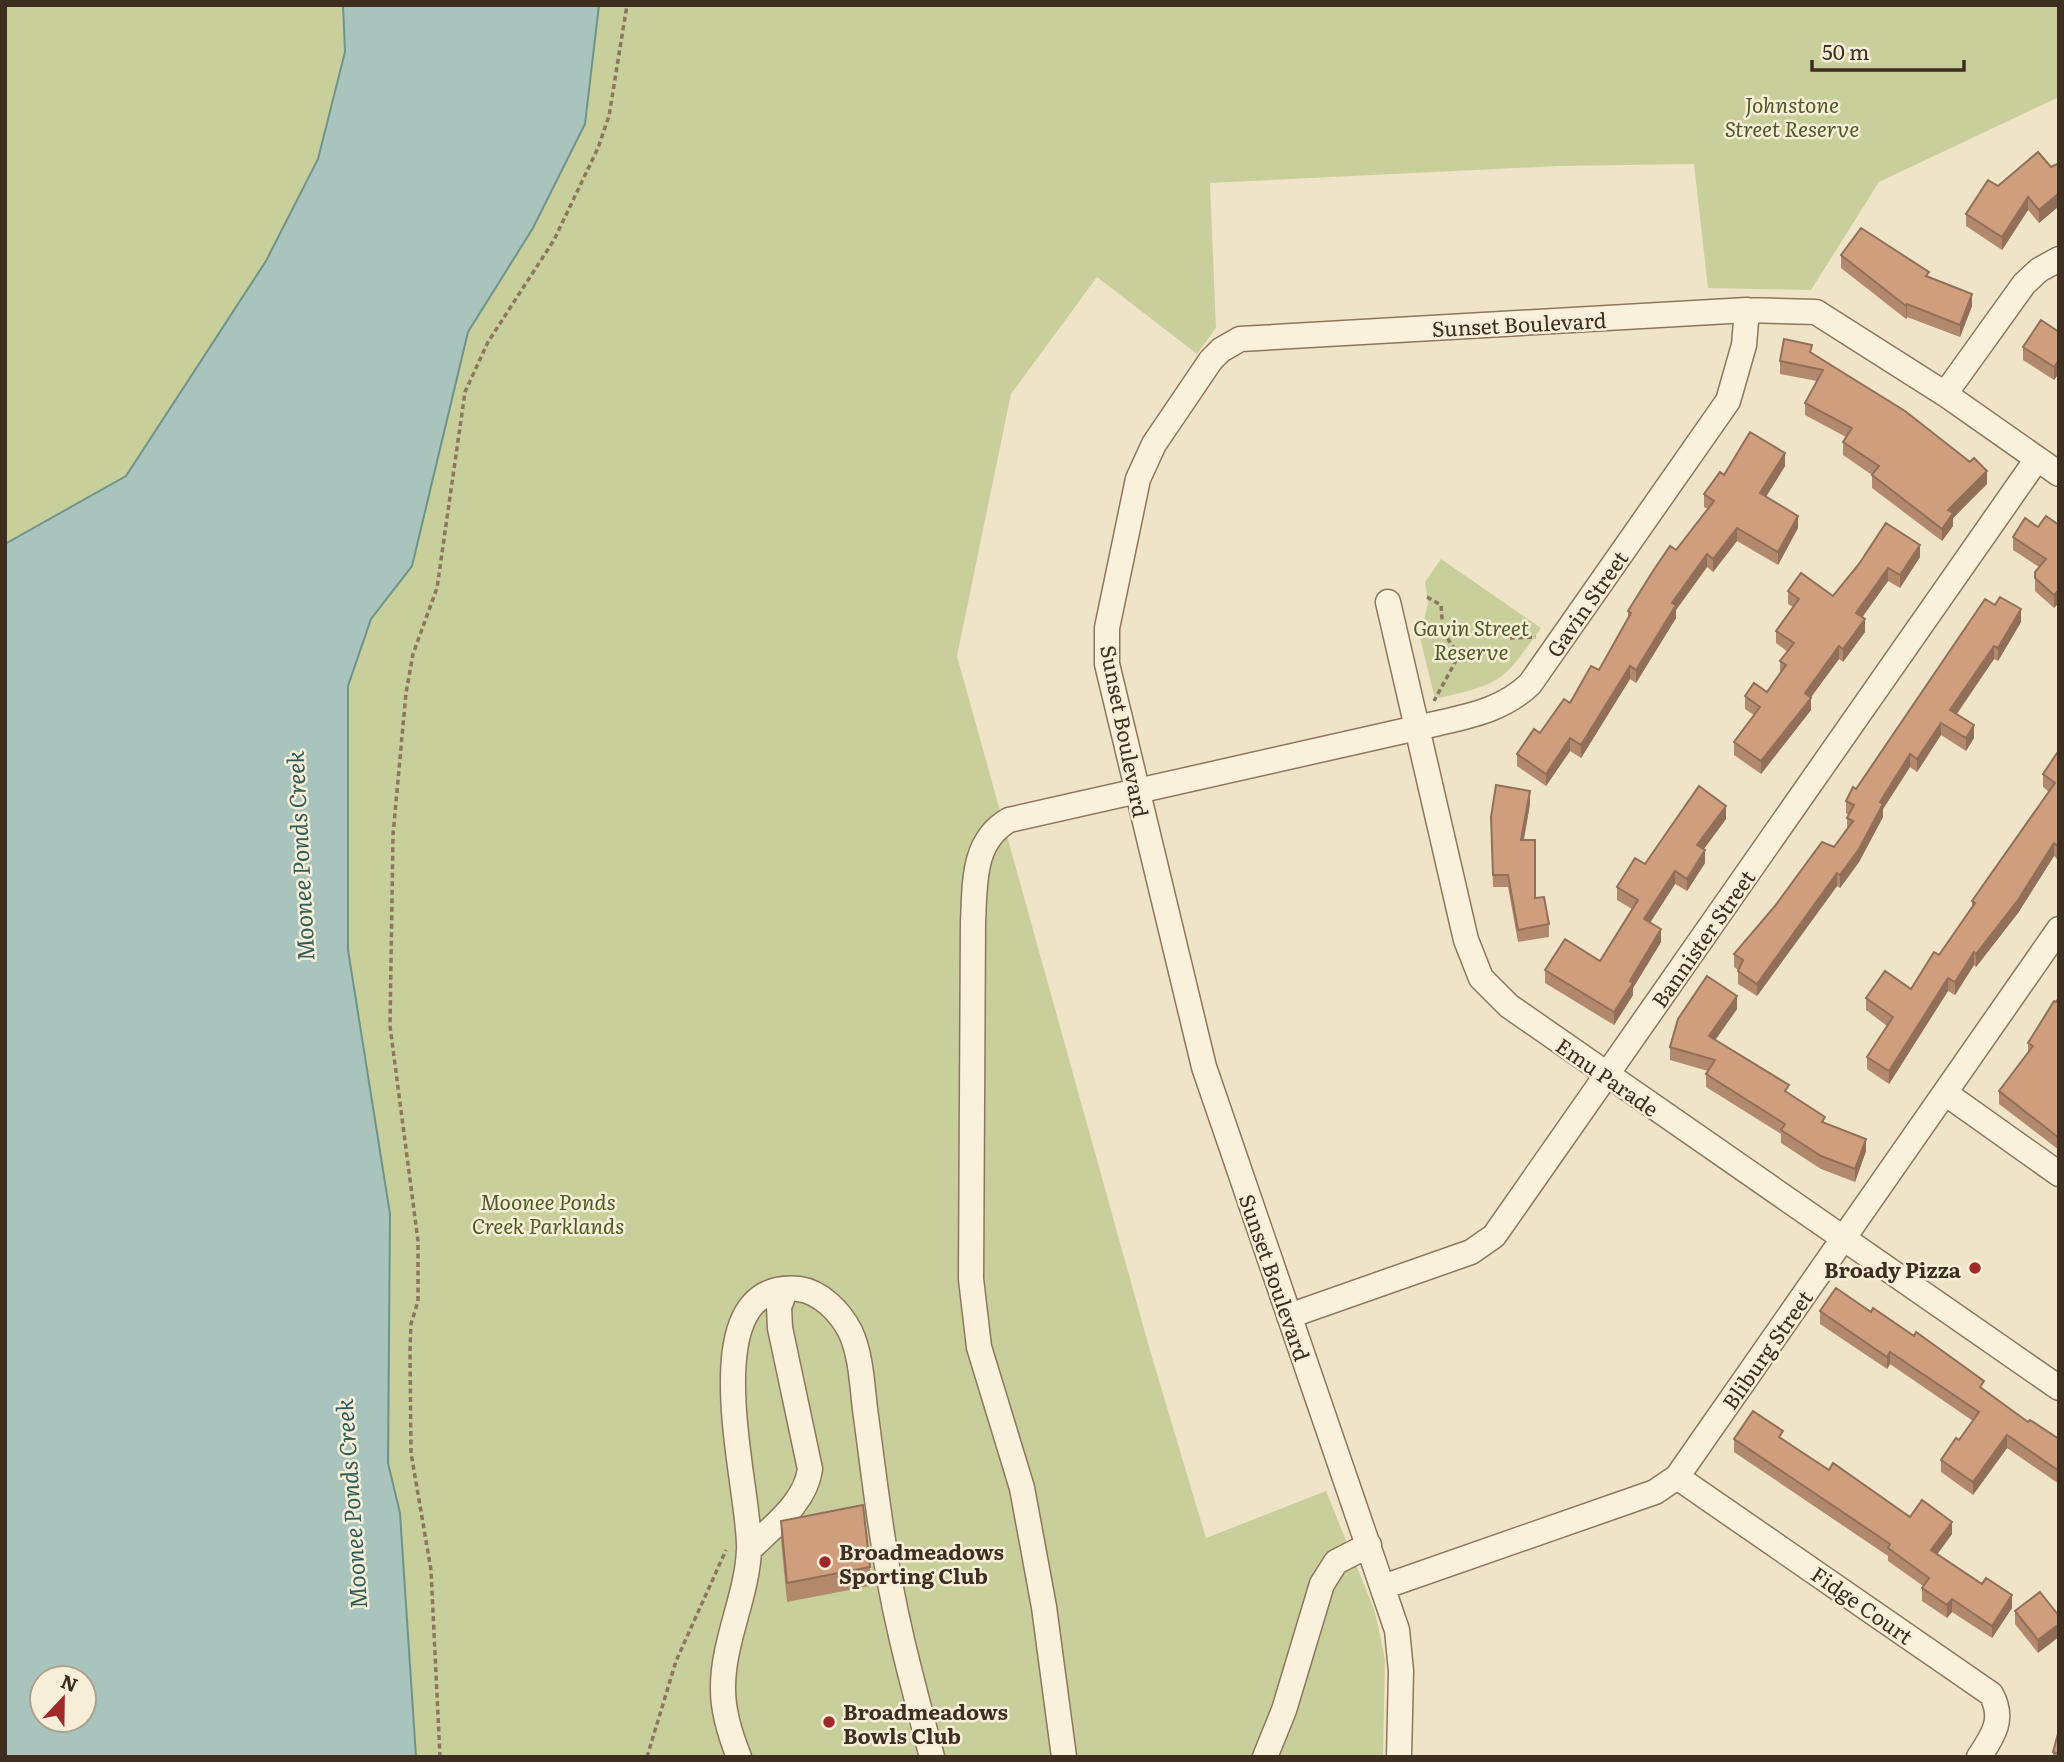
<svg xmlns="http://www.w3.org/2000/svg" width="2064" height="1762" viewBox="0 0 2064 1762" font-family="Literata,serif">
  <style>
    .green { fill: #c9cf9b; fill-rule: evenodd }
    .water { fill: #a9c4bc; stroke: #6f938a; stroke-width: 2; fill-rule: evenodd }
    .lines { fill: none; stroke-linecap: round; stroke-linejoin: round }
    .minor-casing { stroke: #8d765c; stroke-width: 27 }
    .path { stroke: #8d765c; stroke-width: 3.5; stroke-dasharray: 5 3.5; stroke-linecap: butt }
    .minor { stroke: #faf1dc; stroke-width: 24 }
    .wall { fill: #b2896c }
    .shaded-wall { fill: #916f58 }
    .building { fill: #cf9f7d; stroke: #916f58; stroke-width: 2 }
    .poi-dot { fill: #9e2a2b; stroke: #f7eed8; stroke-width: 2.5 }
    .labels { text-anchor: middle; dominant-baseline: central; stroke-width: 5; stroke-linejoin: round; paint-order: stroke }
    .park-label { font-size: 21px; font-style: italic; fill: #4d5a26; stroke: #f7eed8 }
    .street-label { font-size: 21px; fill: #3d2e20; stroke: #f7eed8 }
    .poi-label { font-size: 21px; font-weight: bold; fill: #3d2e20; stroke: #f7eed8; text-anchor: start }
    .water-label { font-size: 23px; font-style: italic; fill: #2f5d5a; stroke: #f7eed8 }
  </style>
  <rect width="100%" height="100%" fill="#f0e4c8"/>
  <path class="green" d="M5,5H2059V97L1879,182L1811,290L1708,288L1694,164L1559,166L1210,183L1216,328L1197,354L1097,277L1011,394L957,656L1149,1347L1206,1538L1326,1491L1374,1609L1379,1630L1385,1660L1383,1757H5ZM42,1678H84V1720H42Z
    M1441,559L1541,628C1503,681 1504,683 1440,698L1434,695L1420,638L1428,603L1425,582Z"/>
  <path class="water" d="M343,5H599L585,124L533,228L468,332L412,566L371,619L348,686V950L390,1214L388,1463L400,1513L416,1757H5V544L126,476L266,261L318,159L345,52ZM42,1678H84V1720H42Z"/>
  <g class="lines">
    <defs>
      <path id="minor" d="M1945,394L2024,284L2039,270L2059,259
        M1388,602L1466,940L1481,978L1509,1006L2059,1388
        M1945,1093L2059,1174
        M1289,1316L1471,1252L1494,1236L2037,459
        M1677,1477L1991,1694C2005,1719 1993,1736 1979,1757
        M750,1549C773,1526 806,1502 810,1469L780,1328L779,1307L786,1289
        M1383,1587L1655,1492L1677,1477L2059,929
        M739,1757C731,1737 723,1712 723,1690C722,1643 747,1597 749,1550C752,1493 687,1278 799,1289C821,1292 840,1312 850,1331C861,1354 862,1384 865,1409C871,1453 876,1496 883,1540C893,1613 913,1685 932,1757
        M1064,1757L1044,1607L1022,1488L979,1347L971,1279L973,922C975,884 972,841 1009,820L1439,723C1473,715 1504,709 1530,684L1728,401L1744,345L1747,310
        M1265,1757L1284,1710L1322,1584L1336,1562L1369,1545
        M1399,1757L1401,1671L1397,1630L1204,1067L1107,664V628L1138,479L1154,444L1211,360L1221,350L1240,339L1747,310L1816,312L1945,394L2059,474"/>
    </defs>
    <use href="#minor" class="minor-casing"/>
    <path class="path" d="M1427,597L1441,605L1443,632L1459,655L1434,701
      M1510,638L1536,637
      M440,1757L431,1570L411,1453L410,1350L411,1324L418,1301V1241L390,1026L393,835L406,693L413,654L437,588L465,392L488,342L554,240L598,148L609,116L627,5
      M647,1757L676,1661L726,1550"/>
    <use href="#minor" class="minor"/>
  </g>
  <path class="wall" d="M2059,163V206L2039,223L2028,210L2002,250L1966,226V214L1998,186Z
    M1841,255L1929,277L1972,306L1960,337L1907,317L1906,319L1841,268Z
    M2059,332V373L2054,380L2023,360V347Z
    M1812,353L1987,484L1953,518V526L1942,541L1872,488V475L1843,455V442L1846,437L1805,415V403L1817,381L1780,374V361Z
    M1785,466L1766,497L1798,528L1778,565L1737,541L1713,572L1707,567L1676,610V618L1636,683L1630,679L1581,758L1570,751L1546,786L1517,766V754L1540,733L1599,670L1628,620V611L1708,509L1704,507V494L1724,475Z
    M2059,525L2054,608L2035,591V572L2039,567L2013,550V537L2038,527Z
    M1920,557L1900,588L1888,581L1862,617L1865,632L1843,662L1839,659L1811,697V710L1761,774L1734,755V742L1754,715L1745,709V696L1767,692L1780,673V661L1788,652L1776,643V631L1793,607L1788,604V591L1833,596L1859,564Z
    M1985,599L2021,622L1998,661L1994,659L1957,714L1974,738L1966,751L1941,735L1917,772L1910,767L1883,809V817L1859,862L1840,888L1837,886L1757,996L1738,984V970L1734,967V954L1834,847L1847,830V818L1848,815L1846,813V801L1856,789Z
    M2059,754V856L2057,859L2054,856L2018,913L1976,967L1974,965L1955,995L1948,991L1889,1084L1867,1069V1057L1887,1026L1866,1010V998L1911,989L1939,955L1972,907V901L2049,792L2043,787V774Z
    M1530,804L1524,840L1535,898L1549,924V937L1518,942L1508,887H1493L1491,817Z
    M1726,819L1704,849L1705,863L1687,891L1675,884L1650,923L1661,942L1633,988V995L1614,1025L1545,983V970L1600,961L1632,909L1617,900V887L1645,864Z
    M2059,998V1150L1999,1104V1091L2028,1054V1043Z
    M1737,1009L1715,1040L1789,1094L1825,1123L1866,1151L1855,1182L1821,1169L1781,1143V1134L1706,1087V1074L1708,1071L1670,1060V1047Z
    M1820,1311L1984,1390L2028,1422L2059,1439V1484L2007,1448L1973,1495L1941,1472V1460L1959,1440L1973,1421L1890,1364L1887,1369L1820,1324Z
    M1734,1439L1783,1440L1829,1470L1910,1517L1952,1534L1937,1554L2012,1608L1992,1638L1952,1612L1947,1618L1922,1601V1588L1923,1586L1888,1561V1556L1734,1452Z
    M781,1521L870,1567V1586L787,1602L781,1540Z
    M2040,1592L2038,1653L2015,1624V1611Z
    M2059,1730V1757H2053V1752Z"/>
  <path class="shaded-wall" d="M2059,193V206L2039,223V210Z
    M2028,197V210L2002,250V237Z
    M1972,294V306L1960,337V325Z
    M1907,304V317L1906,319V306Z
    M2059,360V373L2054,380V367Z
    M1785,453V466L1760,506V493Z
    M1987,471V484L1953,518V526L1942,541V529L1948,510Z
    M1798,516V528L1778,565V552Z
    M1737,528V541L1713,572V559Z
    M1920,545V557L1900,588V575Z
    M1707,554V567L1676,610V618L1636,683V670L1672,603Z
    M1888,568V581L1856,626V613Z
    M2059,590V603L2054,608V595Z
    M2021,609V622L1998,661V648Z
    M1865,619V632L1843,662V649Z
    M1839,646V659L1806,704L1811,698V710L1761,774V761L1805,693Z
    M1994,646V659L1950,723V710Z
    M1630,666V679L1581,758V745Z
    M1941,723V735L1917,772V759Z
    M1974,725V738L1966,751V738Z
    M1570,738V751L1546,786V774Z
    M1910,754V767L1883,809V817L1859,862L1840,888V875L1880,802Z
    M1530,791V804L1521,853V840Z
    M1726,806V819L1697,858V845Z
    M2054,843V856L2018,913L1976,967V954Z
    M2059,844V856L2057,859V846Z
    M1705,850V863L1687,891V879Z
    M1675,871V884L1644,932V919Z
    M1837,873V886L1757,996V984Z
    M1661,929V942L1633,988V995L1614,1025V1012L1630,981Z
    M1974,952V965L1955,995V982Z
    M1948,978V991L1889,1084V1071Z
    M1737,996V1009L1709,1049V1036Z
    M1866,1139V1151L1855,1182V1169Z
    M1890,1352V1364L1887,1369V1357Z
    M2007,1435V1448L1973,1495V1482Z
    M1952,1522V1534L1931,1563V1550Z
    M2012,1595V1608L1992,1638V1626Z
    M1952,1599V1612L1947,1618V1605Z
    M2059,1624V1637L2038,1653V1640Z"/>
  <path class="building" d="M2038,152L2051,167L2059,163V193L2039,210L2028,197L2002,237L1966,214L1988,180L1998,186Z
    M1861,228L1929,272L1926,276L1972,294L1960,325L1907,304L1906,306L1841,255Z
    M2041,320L2059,332V360L2054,367L2023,347Z
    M1784,339L1812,345L1810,352L1905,411L1970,462L1974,458L1987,471L1948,510L1953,513L1942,529L1872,475L1879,466L1843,442L1852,428L1805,403L1823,370L1780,361Z
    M1750,432L1785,453L1760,493L1798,516L1778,552L1737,528L1713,559L1707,554L1672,603L1676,605L1636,670L1630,666L1581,745L1570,738L1546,774L1517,754L1534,729L1540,733L1564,699L1570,703L1591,666L1599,670L1631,613L1628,611L1653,571L1670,546L1676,550L1714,501L1704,494L1720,472L1724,475Z
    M2046,516L2059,525V590L2054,595L2035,578V572L2046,559L2013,537L2025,518L2038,527Z
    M1886,523L1920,545L1900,575L1888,568L1856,613L1865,619L1843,649L1839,646L1805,693L1811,698L1761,761L1734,742L1760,707L1745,696L1754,683L1767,692L1786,665L1780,661L1794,643L1776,631L1799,599L1788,591L1801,573L1833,596L1859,564Z
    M2000,597L2021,609L1998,648L1994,646L1950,710L1974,725L1966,738L1941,723L1917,759L1910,754L1880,802L1883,804L1859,849L1840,875L1837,873L1757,984L1738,971L1743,960L1734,954L1775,906L1822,842L1834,847L1853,821L1847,818L1854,805L1846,801L1853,787L1856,789L1985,599L1995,605Z
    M2057,753L2059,754V844L2057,846L2054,843L2018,900L1976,954L1974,952L1955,982L1948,978L1889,1071L1867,1057L1893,1017L1866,998L1885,971L1911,989L1934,952L1939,955L1975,903L1972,901L2055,783L2043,774Z
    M1496,785L1530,791L1521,840H1535V898L1544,897L1549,924L1518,930L1508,875H1493L1491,817Z
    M1699,786L1726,806L1697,845L1705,850L1687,879L1675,871L1644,919L1661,929L1630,981L1633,983L1614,1012L1545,970L1565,939L1600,961L1638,900L1617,887L1635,858L1645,864Z
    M1707,976L1737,996L1709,1036L1789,1085L1785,1091L1825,1117L1822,1122L1866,1139L1855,1169L1821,1156L1781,1130L1785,1124L1706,1074L1715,1060L1670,1047L1678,1019Z
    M2059,998V1138L1999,1091L2033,1046L2028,1043L2054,1001L2056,1002Z
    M1836,1288L1871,1312L1873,1308L1914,1336L1916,1332L1984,1381L1980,1387L2028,1422L2030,1420L2059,1439V1471L2007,1435L1973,1482L1941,1460L1956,1438L1959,1440L1979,1412L1890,1352L1887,1357L1820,1311Z
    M1753,1411L1783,1431L1779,1437L1829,1470L1833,1463L1910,1517L1922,1500L1952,1522L1931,1550L1982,1584L1986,1578L2012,1595L1992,1626L1952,1599L1947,1605L1922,1588L1929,1578L1888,1548L1890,1544L1734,1439Z
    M863,1505L870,1567L787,1583L781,1521Z
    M2040,1592L2059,1616V1624L2038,1640L2015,1611Z
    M2059,1730V1754L2053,1752Z"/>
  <g class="poi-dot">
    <circle cx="1975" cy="1268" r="7"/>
    <circle cx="825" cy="1562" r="7"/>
    <circle cx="829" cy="1722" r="7"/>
  </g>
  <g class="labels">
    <g class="park-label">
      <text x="1792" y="103">Johnstone<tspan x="1792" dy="24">Street Reserve</tspan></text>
      <text x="1471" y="626">Gavin Street<tspan x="1471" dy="24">Reserve</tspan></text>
      <text x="548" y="1200">Moonee Ponds<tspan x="548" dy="24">Creek Parklands</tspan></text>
    </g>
    <g class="street-label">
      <text transform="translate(1519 323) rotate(-3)">Sunset Boulevard</text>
      <text transform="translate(1586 603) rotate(-55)">Gavin Street</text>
      <text transform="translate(1126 731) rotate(79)">Sunset Boulevard</text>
      <text transform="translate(1702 938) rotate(-55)">Bannister Street</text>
      <text transform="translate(1608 1076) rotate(35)">Emu Parade</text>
      <text transform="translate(1276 1277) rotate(71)">Sunset Boulevard</text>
      <text transform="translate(1766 1349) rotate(-55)">Bliburg Street</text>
      <text transform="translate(1863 1604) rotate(35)">Fidge Court</text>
    </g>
    <g class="poi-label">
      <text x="1961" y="1268" text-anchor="end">Broady Pizza</text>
      <text x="839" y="1550">Broadmeadows<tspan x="839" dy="24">Sporting Club</tspan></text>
      <text x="843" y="1710">Broadmeadows<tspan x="843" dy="24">Bowls Club</tspan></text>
    </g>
    <g class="water-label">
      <text transform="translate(299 856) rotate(-93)">Moonee Ponds Creek</text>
      <text transform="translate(350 1504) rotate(-94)">Moonee Ponds Creek</text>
    </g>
  </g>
  <rect width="2064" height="1762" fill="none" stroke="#3d2e20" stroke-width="14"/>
  <g transform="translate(63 1699) rotate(22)"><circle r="33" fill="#f7eed8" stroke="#ada18e" stroke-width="2"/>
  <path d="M0-5L12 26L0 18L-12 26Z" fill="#9e2a2b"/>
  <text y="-10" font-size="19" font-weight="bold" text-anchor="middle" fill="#3d2e20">N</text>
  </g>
  <path d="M1812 60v10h152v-10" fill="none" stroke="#3d2e20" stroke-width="3.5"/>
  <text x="1822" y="60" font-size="21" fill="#3d2e20" stroke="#f7eed8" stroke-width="5" paint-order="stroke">50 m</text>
</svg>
